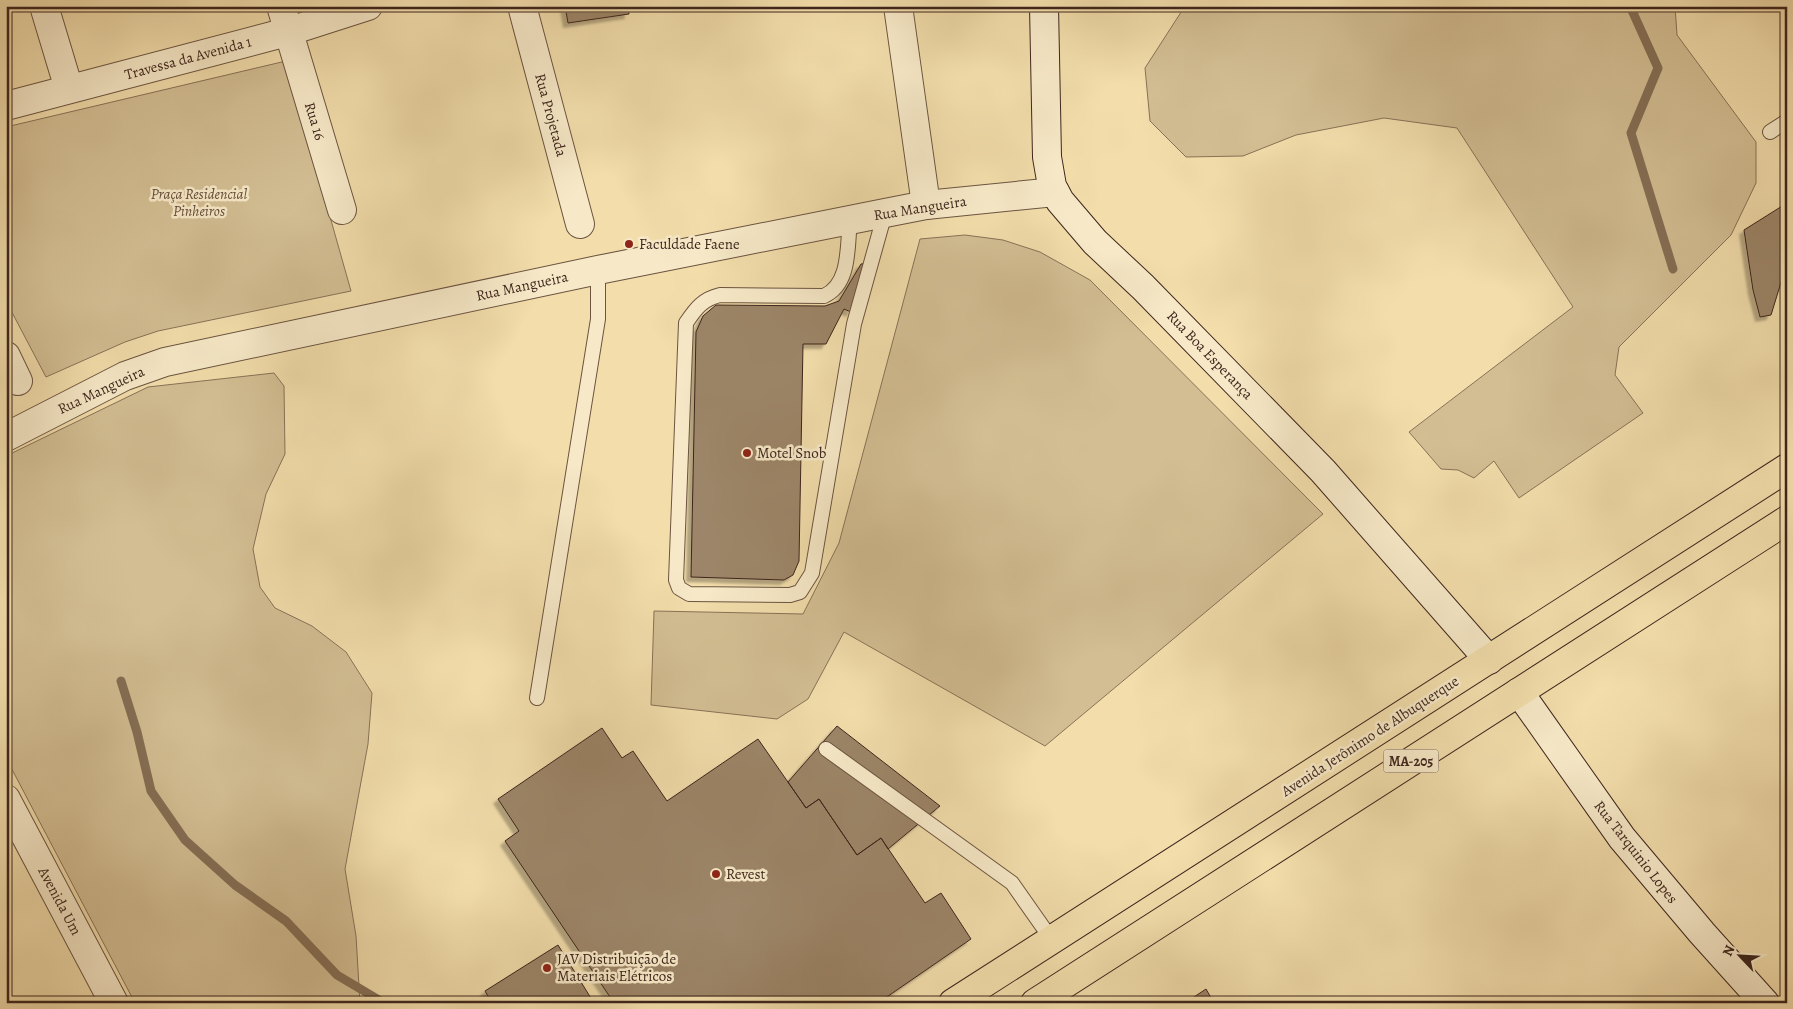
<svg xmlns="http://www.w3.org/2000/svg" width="1793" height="1009" viewBox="0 0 1793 1009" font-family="Alegreya,serif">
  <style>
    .green { fill: #d3be93; stroke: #887258 }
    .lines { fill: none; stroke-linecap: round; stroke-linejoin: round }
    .stream { stroke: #856f55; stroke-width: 9 }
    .building { fill: #9c8567; stroke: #3e261d; filter: url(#shadow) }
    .service-casing { stroke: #6b5440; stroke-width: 16 }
    .minor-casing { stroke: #6b5440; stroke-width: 30 }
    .tertiary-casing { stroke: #6b5440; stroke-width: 30 }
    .secondary-casing { stroke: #3e261d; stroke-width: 30 }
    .primary-casing { stroke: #3e261d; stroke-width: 30 }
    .service { stroke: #f7e9c8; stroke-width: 14 }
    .minor { stroke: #f7e9c8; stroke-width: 28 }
    .tertiary { stroke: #f7e9c8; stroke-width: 28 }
    .secondary { stroke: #f7e9c8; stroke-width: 28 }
    .primary { stroke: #f2ddab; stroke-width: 28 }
    .poi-dot { fill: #8f2418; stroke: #f7e9c8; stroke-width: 2 }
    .labels { text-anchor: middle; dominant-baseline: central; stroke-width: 5; stroke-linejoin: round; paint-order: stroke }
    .shield { fill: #f7e9c8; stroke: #766050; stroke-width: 1 }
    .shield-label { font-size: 14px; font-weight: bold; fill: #3e261d }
    .street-label { font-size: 15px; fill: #3e261d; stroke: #f7e9c8 }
    .park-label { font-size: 15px; font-style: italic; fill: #634c3a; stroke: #f7e9c8 }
    .poi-label { font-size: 15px; fill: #3e261d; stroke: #f7e9c8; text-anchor: start }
  </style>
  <defs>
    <filter id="shadow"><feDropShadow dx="-4.5" dy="4.5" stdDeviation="1" flood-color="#0004"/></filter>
  </defs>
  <rect width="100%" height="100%" fill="#f2ddab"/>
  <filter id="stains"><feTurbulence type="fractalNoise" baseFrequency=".004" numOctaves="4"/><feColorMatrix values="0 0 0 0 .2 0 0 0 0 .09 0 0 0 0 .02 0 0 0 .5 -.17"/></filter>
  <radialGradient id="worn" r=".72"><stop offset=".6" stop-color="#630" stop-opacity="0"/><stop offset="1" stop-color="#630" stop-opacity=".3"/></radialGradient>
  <path class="green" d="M1185,6H1675L1677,35L1756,142V183L1731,235L1619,347L1615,375L1643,413L1519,498L1494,461L1474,478L1458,470L1441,469L1409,432L1573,307L1457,128L1384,118L1296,135L1243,156L1186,157L1150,121L1145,68Z
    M286,61L351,291L158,331L125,342L46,377L6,301V127Z
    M965,235L1003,240L1040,252L1090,280L1323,514L1045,746L844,632L808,699L777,719L651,705L654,611L803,614L839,543L920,239Z
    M274,373L284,386L285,454L266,494L253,549L260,587L275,608L312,626L346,652L372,693L368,744L345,869L356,936L360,1003H135L6,758V456L148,387Z"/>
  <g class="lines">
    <path class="stream" d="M1630,6L1658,68L1631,133L1673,269
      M121,681L137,732L151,791L185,840L235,885L286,921L337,975L384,1003"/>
  </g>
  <path class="building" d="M565,6H628L629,14L568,23Z
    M1787,203V273L1783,276L1771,315L1760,317L1753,290L1744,230Z
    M868,263L851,312L844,309L826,344H803L799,561L793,575L784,580L691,577L696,332L703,316L716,305L825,306L839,301L861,264Z
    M837,726L940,806L888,849L881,838L857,855L819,799L806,808L788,782Z
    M602,728L622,758L633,751L667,801L758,739L806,808L819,799L857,855L881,838L925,903L941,893L971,939L878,1003H614L505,841L519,831L498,799Z
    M558,945L594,1003H492L485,991Z
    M1206,989L1214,1003H1185Z"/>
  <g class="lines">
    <defs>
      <path id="service" d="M1770,132L1787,121
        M850,220C847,245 851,284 824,296L720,295C703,299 696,308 686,323L676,580L679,588L689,594L790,595L800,592L812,573L854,324L885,213
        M537,698L598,319V270
        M826,749L1012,883L1052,940"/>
      <path id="minor" d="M44,6L69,89
        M281,6L342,210
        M522,6L580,224
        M898,6L926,205
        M6,106L287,32L368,6
        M6,356L18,381"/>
      <path id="tertiary" d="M6,437L125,376L165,362L598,270L885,213L926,205L1055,192
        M6,799L114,1003"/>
      <path id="secondary" d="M1044,6L1047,157L1052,186L1060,201L1095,242L1143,287L1323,471L1489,660
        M1519,692L1622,838L1702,933L1765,1003"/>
      <path id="primary" d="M953,1003L1787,468
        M1035,1003L1787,520"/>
    </defs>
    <use href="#service" class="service-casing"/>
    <use href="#minor" class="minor-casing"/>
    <use href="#tertiary" class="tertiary-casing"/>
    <use href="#secondary" class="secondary-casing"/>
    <use href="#primary" class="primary-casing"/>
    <use href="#service" class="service"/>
    <use href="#minor" class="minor"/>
    <use href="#tertiary" class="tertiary"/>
    <use href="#secondary" class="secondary"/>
    <use href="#primary" class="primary"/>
  </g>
  <g class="poi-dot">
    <circle cx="629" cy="244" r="5"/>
    <circle cx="747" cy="453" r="5"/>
    <circle cx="716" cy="874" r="5"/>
    <circle cx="547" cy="968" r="5"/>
  </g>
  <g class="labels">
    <rect class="shield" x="1383.5" y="749.5" width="55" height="23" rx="4"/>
    <g class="shield-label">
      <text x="1411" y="761">MA-205</text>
    </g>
    <g class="street-label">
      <text transform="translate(188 58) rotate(-15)">Travessa da Avenida 1</text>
      <text transform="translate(551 115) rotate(75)">Rua Projetada</text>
      <text transform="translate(315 121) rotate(73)">Rua 16</text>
      <text transform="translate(920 208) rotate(-9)">Rua Mangueira</text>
      <text transform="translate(522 286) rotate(-12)">Rua Mangueira</text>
      <text transform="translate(1210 355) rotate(46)">Rua Boa Esperança</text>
      <text transform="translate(101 390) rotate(-25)">Rua Mangueira</text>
      <text transform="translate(1370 736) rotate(-33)">Avenida Jerônimo de Albuquerque</text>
      <text transform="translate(1636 852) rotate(52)">Rua Tarquinio Lopes</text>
      <text transform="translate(60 901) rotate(62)">Avenida Um</text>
    </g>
    <g class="park-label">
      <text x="199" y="194">Praça Residencial<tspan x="199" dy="17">Pinheiros</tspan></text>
    </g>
    <g class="poi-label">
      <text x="639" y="244">Faculdade Faene</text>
      <text x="757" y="453">Motel Snob</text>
      <text x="726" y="874">Revest</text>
      <text x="557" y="959">JAV Distribuição de<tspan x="557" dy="17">Materiais Elétricos</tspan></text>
    </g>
  </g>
  <rect width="1793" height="1009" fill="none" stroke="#f2ddab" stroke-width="25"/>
  <rect x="8" y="8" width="1778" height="994" fill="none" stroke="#3e261d" stroke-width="2.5"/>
  <rect x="12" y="12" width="1768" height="984" fill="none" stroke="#3e261d"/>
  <g transform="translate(1740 956) rotate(295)" stroke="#f7e9c8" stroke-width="4" paint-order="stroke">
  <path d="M0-4L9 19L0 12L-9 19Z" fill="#3e261d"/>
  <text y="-8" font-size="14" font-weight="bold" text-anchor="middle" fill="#3e261d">N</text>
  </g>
  <rect width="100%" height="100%" filter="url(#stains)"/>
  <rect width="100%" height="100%" fill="url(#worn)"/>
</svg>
